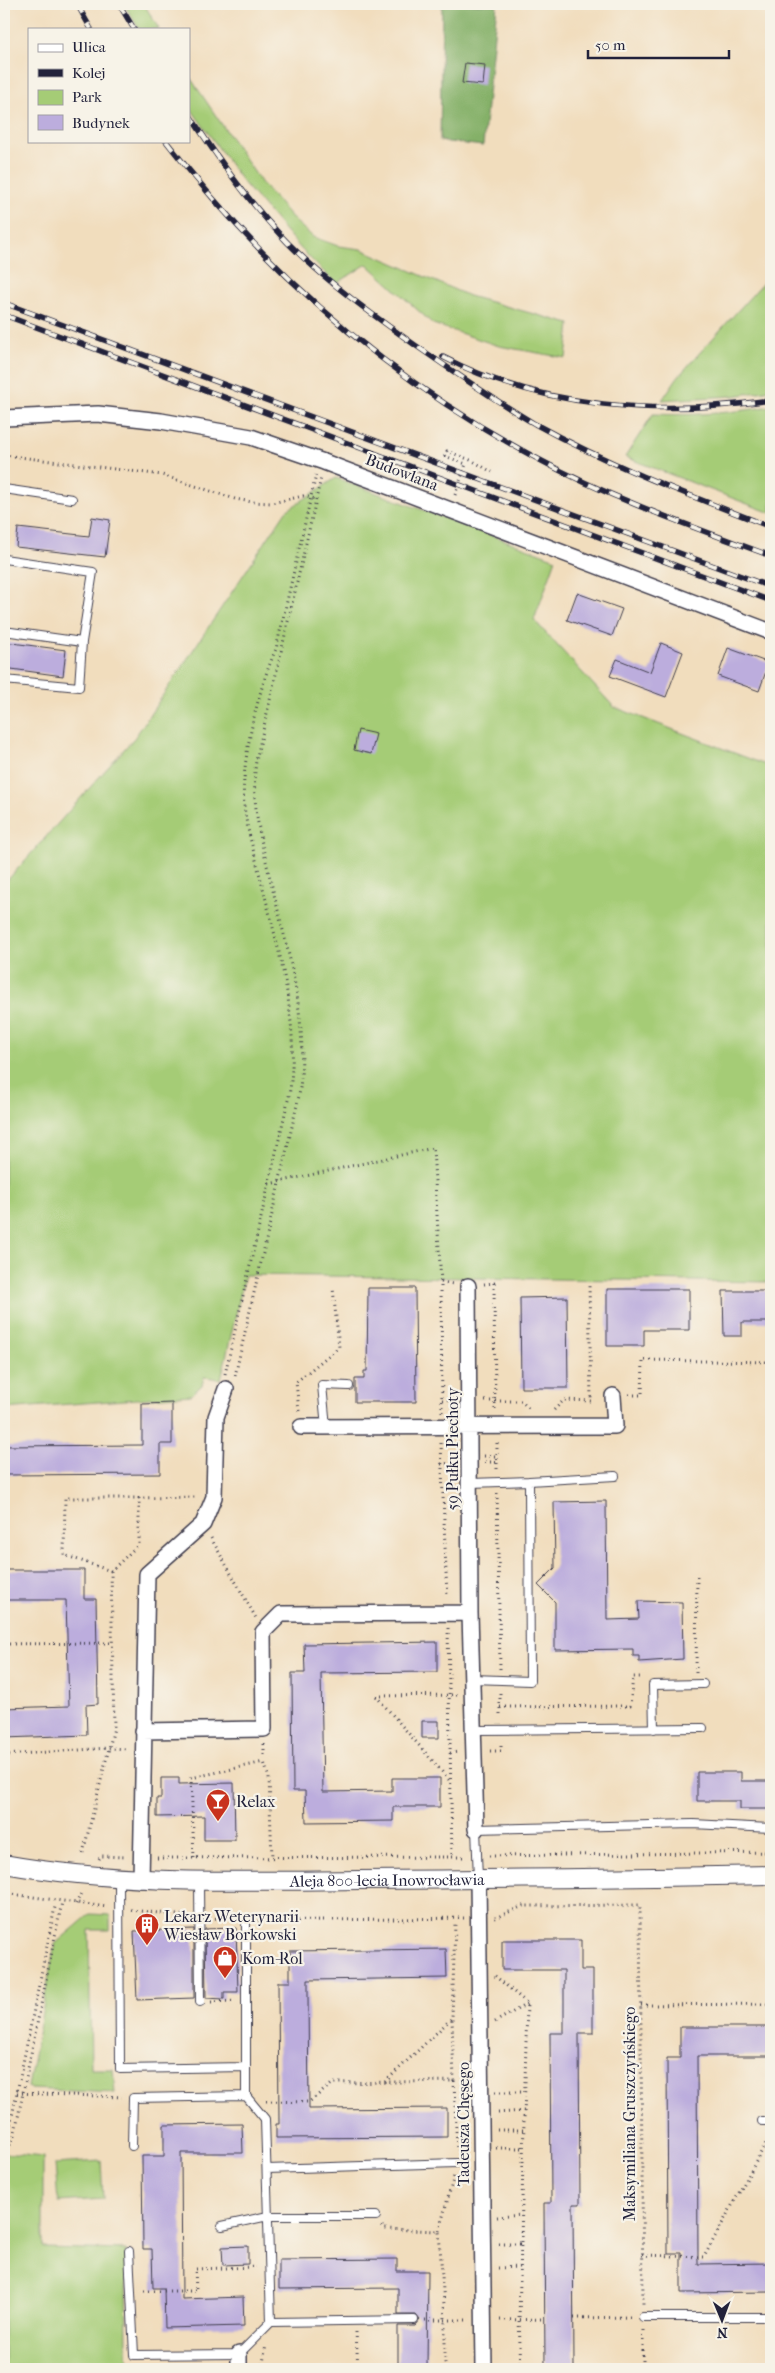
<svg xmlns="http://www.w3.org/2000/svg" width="775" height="2373" viewBox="0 0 775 2373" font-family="'IM FELL French Canon',serif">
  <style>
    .green { fill: #a5cc76; stroke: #647758 }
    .forest { fill: #84b067; stroke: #536951 }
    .building { fill: #bcaddd }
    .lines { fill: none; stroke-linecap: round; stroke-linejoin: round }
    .service-casing { stroke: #413e4e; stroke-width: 10 }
    .minor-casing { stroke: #413e4e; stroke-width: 18 }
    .tertiary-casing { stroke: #413e4e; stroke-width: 20 }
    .path { stroke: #413e4e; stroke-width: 3; stroke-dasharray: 1 4; stroke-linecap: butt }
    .service { stroke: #fff; stroke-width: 8 }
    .minor { stroke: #fff; stroke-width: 15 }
    .tertiary { stroke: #fff; stroke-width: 18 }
    .rail-casing { stroke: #22223b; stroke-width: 5.5 }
    .rail { stroke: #f7f3e8; stroke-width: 4; stroke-dasharray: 11; stroke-linecap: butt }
    .labels { text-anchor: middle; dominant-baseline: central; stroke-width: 4.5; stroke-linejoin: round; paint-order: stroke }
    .street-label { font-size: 16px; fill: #22223b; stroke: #f7f3e8 }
    .poi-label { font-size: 16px; fill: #22223b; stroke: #f7f3e8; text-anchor: start }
  </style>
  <rect width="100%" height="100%" fill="#f7f3e8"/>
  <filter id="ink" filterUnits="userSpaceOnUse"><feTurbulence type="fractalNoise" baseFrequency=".02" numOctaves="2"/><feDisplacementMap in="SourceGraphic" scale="10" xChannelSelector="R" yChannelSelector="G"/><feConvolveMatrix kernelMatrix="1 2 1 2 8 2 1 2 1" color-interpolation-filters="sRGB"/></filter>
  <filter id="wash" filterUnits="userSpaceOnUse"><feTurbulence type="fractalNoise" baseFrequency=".0096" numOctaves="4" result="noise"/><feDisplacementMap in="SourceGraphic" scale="20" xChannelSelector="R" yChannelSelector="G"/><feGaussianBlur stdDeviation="1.12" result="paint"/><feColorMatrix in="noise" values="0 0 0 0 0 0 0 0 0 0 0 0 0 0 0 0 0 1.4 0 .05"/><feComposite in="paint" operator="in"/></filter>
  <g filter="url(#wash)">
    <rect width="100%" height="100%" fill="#f1ddbd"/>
    <path class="green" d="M124,4H144L159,29H139Z
      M189,76L263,185L296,222L313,237L338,246L361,249L469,296L570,324L566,358L499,346L433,324L367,264L336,284L301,249L242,181L189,106Z
      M771,274V390L733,396L662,400L677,378Z
      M771,406V513L625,457L653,414C693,416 732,413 771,406Z
      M336,478L556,559L534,620L614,707L771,767V1282L245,1275L221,1379L204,1377L202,1385L191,1395L4,1409V884L135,737L286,511Z
      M90,1914L110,1915V1930H89L91,2069H113L115,2093L30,2089L28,2087L55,1944Z
      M4,2153L43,2157V2248L126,2250L127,2356L133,2369H4Z
      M101,2161L103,2199L58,2202L55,2164Z"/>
    <path class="forest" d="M442,4H497L483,146L440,141Z"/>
    <g id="blocks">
      <path class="building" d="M465,63L485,65L483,85L462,83Z
        M92,517L110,520L105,557L16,547L18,528L89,536Z
        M577,593L622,609L612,636L567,620Z
        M4,642L66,650L63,676L4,668Z
        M661,643L683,652L666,697L610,676L617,659L650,672Z
        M728,648L769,663L759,691L718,676Z
        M358,730L376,734L371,754L354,750Z
        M368,1288H415L416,1402H355V1379H364V1371H367Z
        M607,1289H689V1330H644V1346H607Z
        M723,1291H771V1322H742V1336H724Z
        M567,1297L568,1388H521L520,1298Z
        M172,1403V1444H160V1474L4,1475V1446L142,1445V1404Z
        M606,1501L607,1620L639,1619L638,1601L682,1602L683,1659L639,1662V1656H633V1649L555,1650V1602L538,1585L555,1568L554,1502Z
        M4,1570H84V1599H96L98,1704L86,1705L87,1735L4,1738V1708L69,1706L66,1600H4Z
        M437,1642V1672L321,1673L323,1792L392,1791V1778H440V1807H393V1821L306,1822L305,1791H293L292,1673H305L304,1644Z
        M422,1721H439V1738H422Z
        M697,1772H741V1781H771V1809H740V1801H697Z
        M161,1778H179V1784L234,1783L235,1840H204V1816L157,1817V1798H161Z
        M236,1928L238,1992H224V1999L206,1998L205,1929Z
        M194,1929V1998L137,2000L134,1931Z
        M502,1940H581V1970H593V2033H579L580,2204H573L574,2369H545L544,2203H551L550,2033H564V1970H502Z
        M446,1949L447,1978L308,1980V1996L309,2109L447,2108V2137L276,2138V2124H279L278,1982H290V1951Z
        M680,2027H771V2056H697L698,2264L771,2263V2292L681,2293V2253H668L667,2058H680Z
        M242,2124L243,2153H181L182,2299L243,2297L244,2326L165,2328L164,2288H153L152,2249H143L142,2156H164V2125Z
        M248,2246V2264L223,2265L222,2247Z
        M397,2259V2271H428L427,2369H398V2326H415L420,2320L416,2315H398V2288L279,2289V2260Z"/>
    </g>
  </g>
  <g filter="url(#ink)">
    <use href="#blocks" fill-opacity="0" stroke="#413e4e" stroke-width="1"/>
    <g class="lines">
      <defs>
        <path id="service" d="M4,489L72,499
          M4,559L93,572L82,642L4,631
          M4,680L79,687L82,642
          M326,1427L322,1385L349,1386
          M529,1481L615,1476
          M470,1483L529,1481L530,1681L472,1679
          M654,1729L653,1685L703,1684
          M473,1730L703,1728
          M478,1878L476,1829L693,1824L771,1828
          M119,1879L120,2069L246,2067
          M199,1881L200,2002
          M246,1920V2096
          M762,2121H771
          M267,2169L457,2163
          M222,2226L268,2216H376
          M129,2251L134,2355L239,2354L271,2322L265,2119L246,2096L133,2098L132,2146
          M643,2317H771
          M271,2322L414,2320"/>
        <path id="minor" d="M4,418L98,414L161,421L251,437L324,462L771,632
          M301,1427L615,1426L613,1396
          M470,1613L476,1829
          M143,1731L264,1729L263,1632L281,1614L470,1613L468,1286
          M478,1878L484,2369
          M141,1880L147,1574L203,1524L214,1497L216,1417L226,1389
          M239,2369V2354"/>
        <g id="tertiary">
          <path id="s1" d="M4,1864C121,1885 240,1881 358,1880C496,1879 634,1878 771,1875"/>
        </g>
      </defs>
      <use href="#service" class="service-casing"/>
      <use href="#minor" class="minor-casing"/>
      <use href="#tertiary" class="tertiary-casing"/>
      <path class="path" d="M4,455L162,475L235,499L252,502L272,503L303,496L316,499
        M455,495L466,464L445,456L447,451L473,461L492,472
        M269,1184L433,1148L441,1282
        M484,1284L494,1283L495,1412
        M225,1374L289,1096C302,1017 275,940 257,864C252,845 246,825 244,805C240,764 259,686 276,649L316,475
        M235,1376L299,1096C310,1017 287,950 269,874C260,836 251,801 256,761L321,478
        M629,1395H642L643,1360L771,1362
        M442,1400H454
        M485,1401H521L530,1410
        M554,1410L564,1400L591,1401L589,1283
        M299,1411L296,1382L339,1347L333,1288
        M442,1412L441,1282L453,1284
        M441,1443L447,1597
        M497,1443V1469
        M484,1456H498
        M485,1462H498
        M441,1464L453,1463
        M497,1493L500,1669
        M211,1538L256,1618
        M111,1571L64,1555L65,1498H139
        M448,1628L452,1857
        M4,1644L112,1643
        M696,1673L697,1574
        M500,1693V1717
        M376,1696L451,1782
        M376,1696L458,1695
        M500,1707L630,1706L633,1677H643
        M264,1744V1762L269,1778L272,1858
        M490,1751H501V1743
        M450,1753L459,1752
        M4,1755L109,1748L127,1749
        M83,1853L114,1728L111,1571L139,1544V1498L196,1497
        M489,1856L771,1852
        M157,1858L466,1857
        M194,1858L191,1778L264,1762
        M99,1859L101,1856L126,1857
        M4,1893L107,1907
        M76,1904L82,1891
        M131,1910L187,1916
        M210,1918L234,1919
        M495,1918L523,1906L640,1905L643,2306
        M258,1921L464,1918
        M495,1976L527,2003L519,2320L521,2369
        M211,2002L235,2001
        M641,2005L771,2004
        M495,2022L527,2004
        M454,2081L457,2151
        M385,2082L452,2018
        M495,2092H525
        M17,2093L122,2097
        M266,2101L309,2102L333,2083L454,2081L452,2018L455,1924
        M498,2113L524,2111
        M497,2130H524
        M4,2143L9,2131L55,1907
        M496,2148H523
        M4,2153L12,2142L15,2132L62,1902
        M497,2217L522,2215
        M382,2226L384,2229L439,2231L445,2320V2369
        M439,2231L454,2176
        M499,2244H521
        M642,2255L704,2257L771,2134
        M498,2268L520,2267
        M144,2291H196L195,2269L256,2267
        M574,2318L632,2317
        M425,2320H467
        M500,2320L545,2319
        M643,2330V2369
        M356,2332L358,2369
        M499,2364L521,2362
        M262,2369L266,2345"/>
      <use href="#service" class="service"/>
      <use href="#minor" class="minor"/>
      <use href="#tertiary" class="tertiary"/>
      <defs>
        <path id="rail" d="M77,4L91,29
          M119,4L134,29
          M189,114C218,159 251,205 288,243C327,282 370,313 415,345C454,372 494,400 535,424C611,466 691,496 771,527
          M166,141C267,272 391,381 538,459C612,499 693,527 771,556
          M4,303L771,587
          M4,315L771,601
          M443,357C543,409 661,416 771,400"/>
      </defs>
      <use href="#rail" class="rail-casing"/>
      <use href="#rail" class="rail"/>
    </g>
  </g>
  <defs>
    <symbol id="bar-pin" viewBox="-11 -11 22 30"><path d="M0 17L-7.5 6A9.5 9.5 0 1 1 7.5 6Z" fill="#c8321e" stroke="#f7f3e8"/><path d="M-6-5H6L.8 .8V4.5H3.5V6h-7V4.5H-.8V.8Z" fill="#fff"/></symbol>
    <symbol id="building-pin" viewBox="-11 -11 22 30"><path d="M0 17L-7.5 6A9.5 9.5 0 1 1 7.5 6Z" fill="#c8321e" stroke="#f7f3e8"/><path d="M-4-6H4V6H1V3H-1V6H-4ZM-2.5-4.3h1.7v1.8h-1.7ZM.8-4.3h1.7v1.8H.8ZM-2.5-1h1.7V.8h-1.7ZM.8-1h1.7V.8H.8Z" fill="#fff"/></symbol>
    <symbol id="shop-pin" viewBox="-11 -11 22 30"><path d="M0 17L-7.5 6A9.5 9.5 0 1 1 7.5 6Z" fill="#c8321e" stroke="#f7f3e8"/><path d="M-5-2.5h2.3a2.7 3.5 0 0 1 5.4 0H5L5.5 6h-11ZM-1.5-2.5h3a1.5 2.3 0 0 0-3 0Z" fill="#fff"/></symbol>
  </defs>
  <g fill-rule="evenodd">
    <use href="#bar-pin" x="204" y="1787" width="28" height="38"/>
    <use href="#building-pin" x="133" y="1911" width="28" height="38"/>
    <use href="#shop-pin" x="211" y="1944" width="28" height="38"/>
  </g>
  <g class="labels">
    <g class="street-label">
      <text transform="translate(402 472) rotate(21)">Budowlana</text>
      <text transform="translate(452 1449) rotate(-90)">59 Pułku Piechoty</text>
      <text stroke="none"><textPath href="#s1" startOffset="384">Aleja 800-lecia Inowrocławia</textPath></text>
      <text transform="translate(629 2114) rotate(-90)">Maksymiliana Gruszczyńskiego</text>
      <text transform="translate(463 2124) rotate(-90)">Tadeusza Chęsego</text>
    </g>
    <g class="poi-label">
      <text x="236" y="1801">Relax</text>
      <text x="164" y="1916">Lekarz Weterynarii<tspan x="164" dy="18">Wiesław Borkowski</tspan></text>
      <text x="242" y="1958">Kom-Rol</text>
    </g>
  </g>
  <rect width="775" height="2373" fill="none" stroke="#f7f3e8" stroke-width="20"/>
  <rect x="28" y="28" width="162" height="115" fill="#f7f3e8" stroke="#a29fa3"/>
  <rect x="38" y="44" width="25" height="8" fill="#ffffff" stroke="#a29fa3"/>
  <text x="72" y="52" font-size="15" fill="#22223b">Ulica</text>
  <rect x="38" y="69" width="25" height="8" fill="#22223b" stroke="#a29fa3"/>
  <text x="72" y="78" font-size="15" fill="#22223b">Kolej</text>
  <rect x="38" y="90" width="25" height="15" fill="#a5cc76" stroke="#a29fa3"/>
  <text x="72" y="102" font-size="15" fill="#22223b">Park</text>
  <rect x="38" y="115" width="25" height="15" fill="#bcaddd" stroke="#a29fa3"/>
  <text x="72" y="128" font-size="15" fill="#22223b">Budynek</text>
  <g transform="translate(722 2320) rotate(179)" stroke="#f7f3e8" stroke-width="4" paint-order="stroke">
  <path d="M0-4L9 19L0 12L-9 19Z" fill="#22223b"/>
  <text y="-8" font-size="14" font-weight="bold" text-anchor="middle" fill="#22223b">N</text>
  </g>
  <path d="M588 50v8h141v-8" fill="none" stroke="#22223b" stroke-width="2.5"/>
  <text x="595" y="50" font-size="15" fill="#22223b" stroke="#f7f3e8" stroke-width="4" paint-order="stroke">50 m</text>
</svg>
